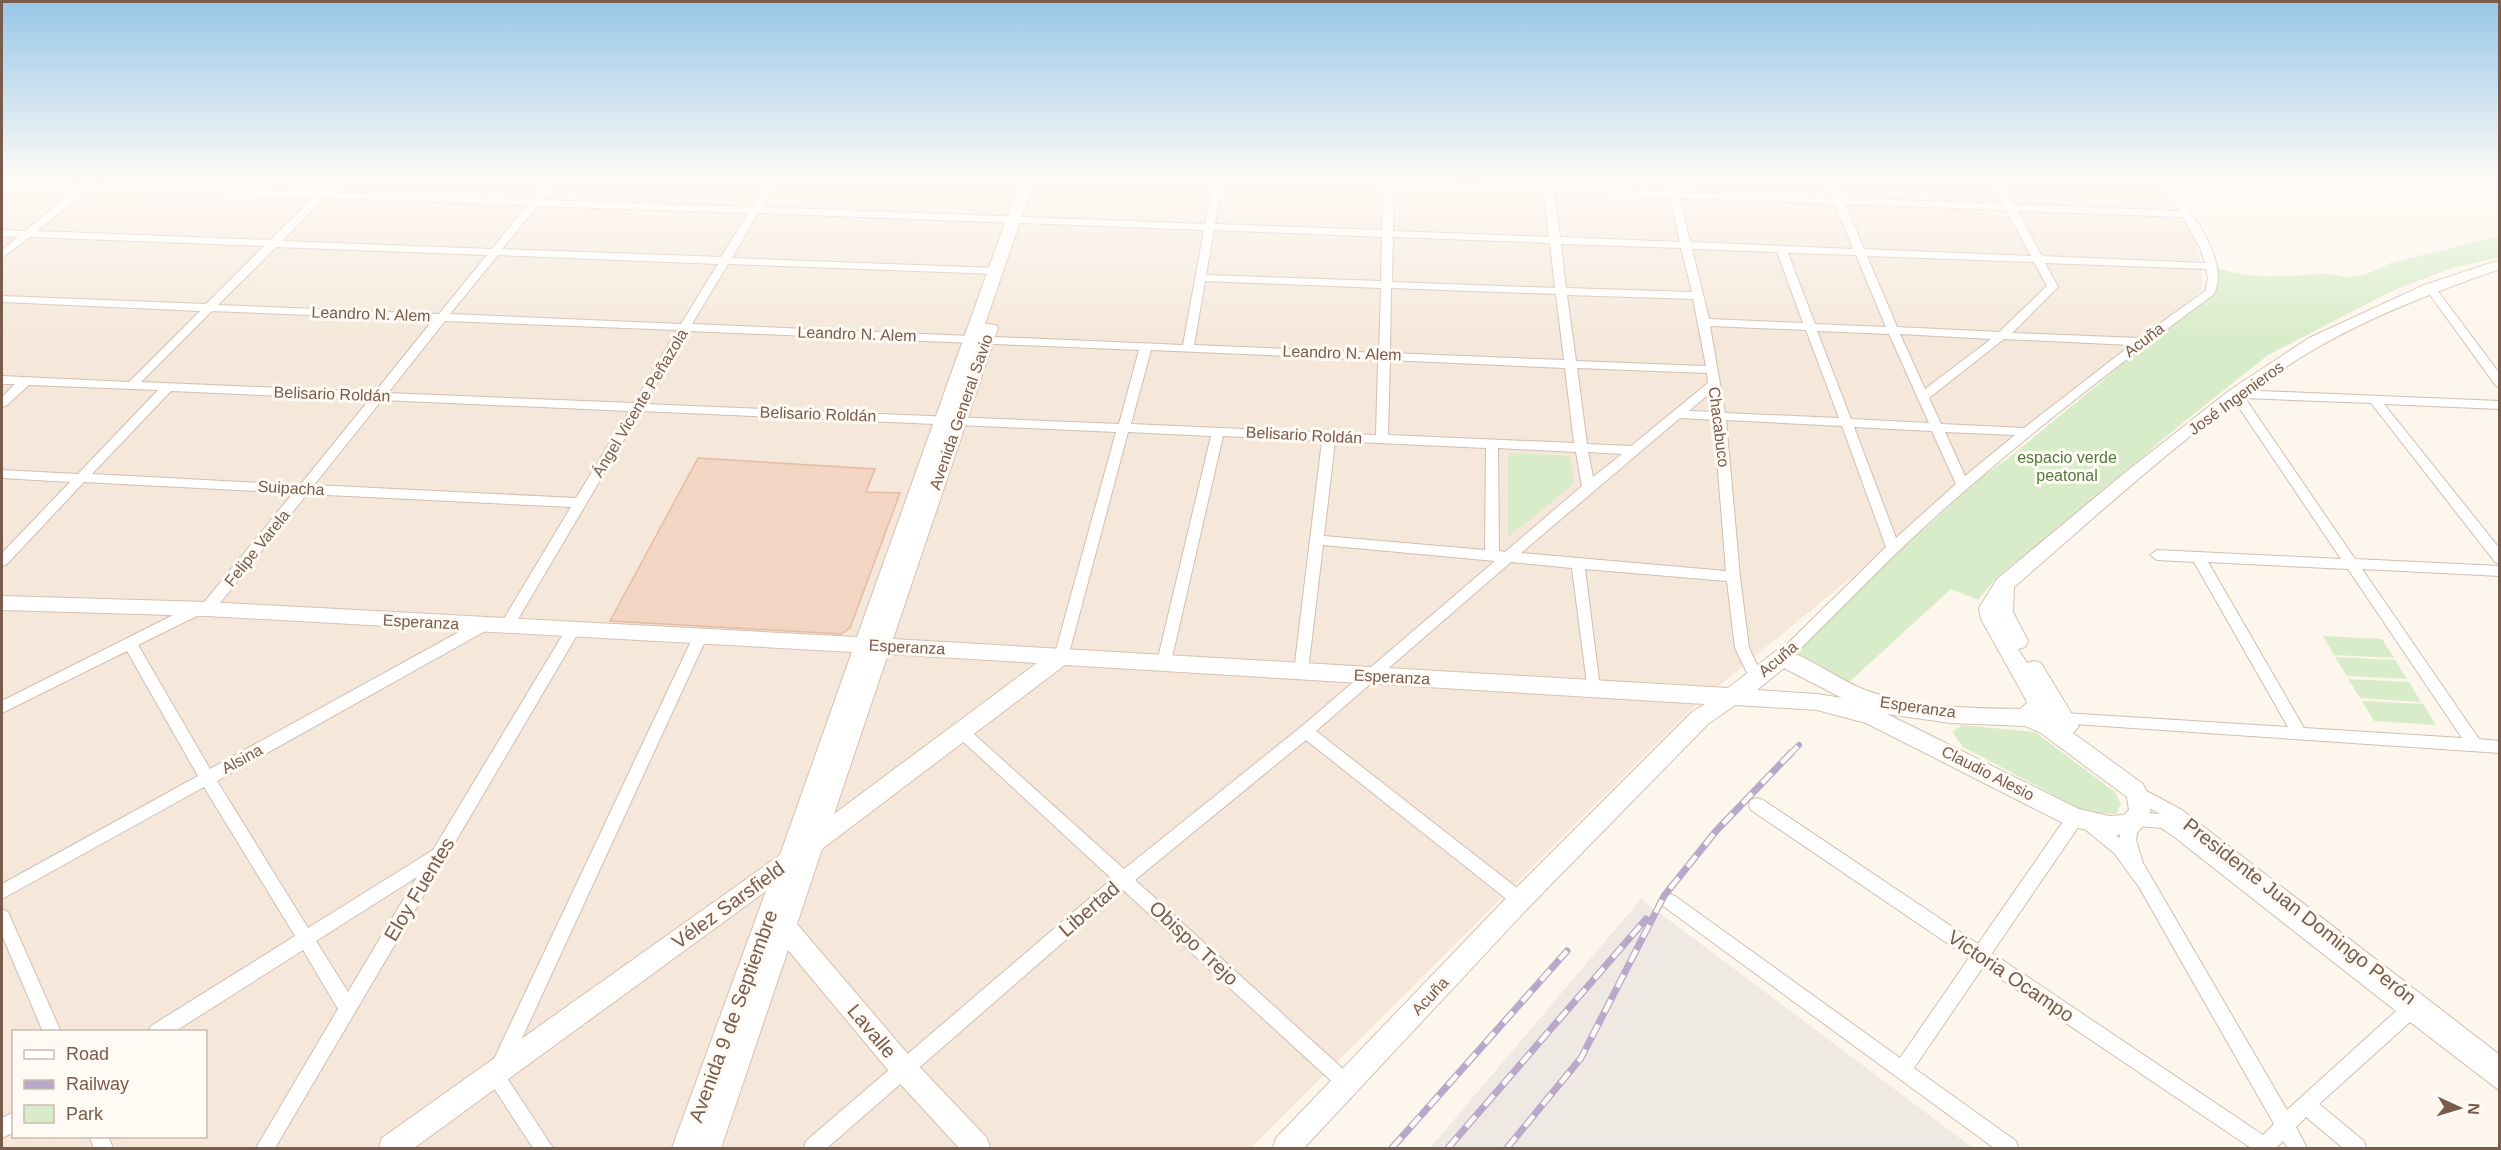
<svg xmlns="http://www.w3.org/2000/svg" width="2501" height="1150" viewBox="0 0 2501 1150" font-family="Helvetica,sans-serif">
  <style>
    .residential { fill: #f5e8da; fill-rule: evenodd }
    .industrial { fill: #efe9e4 }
    .green { fill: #d8ecc9 }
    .building { fill: #f3d5c3; stroke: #e6bba3; stroke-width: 1.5 }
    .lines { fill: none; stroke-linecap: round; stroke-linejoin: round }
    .street-casing { stroke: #d1beb0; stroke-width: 2 }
    .secondary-casing { stroke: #d6c0b0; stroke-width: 2 }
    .street { fill: #fff; fill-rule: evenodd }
    .secondary { fill: #fff; fill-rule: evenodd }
    .rail-far1-casing { stroke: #b9a8c9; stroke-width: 6 }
    .rail-casing { stroke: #b9a8c9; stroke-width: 7 }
    .rail-far1 { stroke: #fffaf3; stroke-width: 4; stroke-dasharray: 11; stroke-linecap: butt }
    .rail { stroke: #fffaf3; stroke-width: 4.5; stroke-dasharray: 14; stroke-linecap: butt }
    .labels { text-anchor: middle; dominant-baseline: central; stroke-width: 6; stroke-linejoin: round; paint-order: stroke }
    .street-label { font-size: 16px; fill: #7a5c4d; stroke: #fffaf3 }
    .park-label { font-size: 16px; fill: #537a41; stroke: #fffaf3 }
    .near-street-label { font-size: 20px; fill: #7a5c4d; stroke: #fffaf3 }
  </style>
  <rect width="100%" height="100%" fill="#fdf6ec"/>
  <path class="residential" d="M2,178H2154L2196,240L2202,273V290L1692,708L1251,1148H2ZM14,1032H206V1136H14Z"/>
  <path class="industrial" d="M1641,899L1973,1148H1430Z"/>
  <path class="green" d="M2499,236V257L2450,269L2394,290L2268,355L2164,438L2099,497L1997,577L1978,600L1951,589L1847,684L1790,656L1852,595L1980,478L2010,457L2210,292V266C2254,280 2274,277 2319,274C2330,273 2341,277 2351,277C2365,276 2378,269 2390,263Z
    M1508,453L1570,456L1574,484L1508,537Z
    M2323,636L2382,639L2394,658L2334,655Z
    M2335,657L2395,660L2407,679L2347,676Z
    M2348,679L2409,682L2421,702L2360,698Z
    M2362,701L2423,704L2436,725L2374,721Z
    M1962,725L2035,732L2115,792L2121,804L2116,814L2088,813L1963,747L1952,732Z"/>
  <path class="building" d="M698,458L875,469L866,492L900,493L850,628L841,634L610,621Z"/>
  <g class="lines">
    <defs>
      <path id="street" d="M332,178H343L329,192L531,199L549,178H559L542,200L752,207L769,178H779L762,207L1205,224L1213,178H1223L1215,224L1382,230L1384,186L1238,181L1233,178L1384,181V178H1394V181L1543,187L1542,178H1552L1553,187L1668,191L1665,178H1675L1678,192L1832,198L1824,178H1834L1842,198L2003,204L1989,178H1999L2013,204L2179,211L2155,178H2165C2186,205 2231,259 2214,294C2121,363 2030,432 1944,509C1890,557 1840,610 1788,661H1778L1776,657L1778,653L1886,547L1842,426L1726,420L1740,577L1749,648L1763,677L1761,681H1751L1735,648L1727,581L1585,569L1600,688L1598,692H1588L1572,568L1511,562L1316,731L1526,895L1528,900L1526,905L1520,907L1514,905L1306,740L1135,880L1353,1078L1356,1084L1353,1090L1347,1093L1341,1090L1123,890L827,1148H804L806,1141L1112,879L956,735L954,731L956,727L961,725L966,727L1124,869L1301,727L1495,561L1323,545L1308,671L1306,675H1296L1294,671L1322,441L1223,436L1171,662L1169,666H1159L1157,662L1211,436L1128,432L1068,657L1066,661H1056L1054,657L1116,432L641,411L511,631H501L499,627L571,507L307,494L212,613H203L138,645L210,769L477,622H487L489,626L487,630L217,781L308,928L433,850L568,626H578L580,630L275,1148H256L338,1009L303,950L174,1032H148L151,1026L295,936L204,787L2,899V884L198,776L127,651L2,713V701L193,605H202L293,493L84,482L7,564L2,566V553L70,482L2,478V470L78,474L158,390L29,385L6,406L2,407V397L15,384H2V376L129,382L200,311L2,302V296L206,304L264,246L30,237L2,258V250L18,237L2,236V230L25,231L75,190L2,187V181L82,184L88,181L93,184L318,192ZM1394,187L1544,193L1549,237L1393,231ZM87,190L313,198L270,240L37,231ZM1554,193L1670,197L1680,242L1560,237ZM324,198L527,205L492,249L282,241ZM1680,198L1835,204L1853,249L1690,242ZM1845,204L2006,210L2031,256L1864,249ZM537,206L748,213L721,257L502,249ZM2017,211L2183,217L2200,248L2205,263L2042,256ZM758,213L1204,230L1183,345L692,324L728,264L996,274L1001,271L996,268L732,258ZM1214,230L1382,237L1381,281L1206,275ZM1393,237L1550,243L1555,288L1392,282ZM1561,244L1681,248L1692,292L1566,288ZM276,247L487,255L439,314L218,305ZM1692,249L1777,252L1803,323L1709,319ZM1788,253L1856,255L1886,327L1815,324ZM498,255L718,264L681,324L450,314ZM1867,256L2034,262L2047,286L1999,332L1897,327ZM2045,263L2206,269L2208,279L2205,291L2140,338L2012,333L2058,287ZM1205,281L1381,288L1379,353L1194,345ZM1391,288L1556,294L1564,360L1390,353ZM1567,295L1693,299L1706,366L1576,361ZM212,311L433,320L375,392L141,382ZM445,321L677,330L634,403L388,393ZM1710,326L1806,330L1839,418L1725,413ZM688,331L1139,350L1119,424L645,404ZM1817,331L1889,334L1929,423L1851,419ZM1900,334L1991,339L1925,389ZM2004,339L2131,345L2024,428L1941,424L1929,398ZM1151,350L1378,360L1376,435L1131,424ZM1390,360L1565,368L1574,443L1388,435ZM1577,368L1707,373L1708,383L1631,446L1587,444ZM171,391L369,400L300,485L92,474ZM1710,393L1713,412L1689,411ZM382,400L629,411L576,498L314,485ZM1680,418L1714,420L1726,571L1521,553ZM1854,427L1932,431L1956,484L1896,538ZM1945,432L2015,435L1965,476ZM1335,441L1486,448L1485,550L1324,536ZM1498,448L1576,452L1582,486L1505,552L1499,551ZM1588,452L1622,454L1593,477ZM417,877L348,992L316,941Z
        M2430,285L2434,286L2500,374V387L2496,386L2425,288Z
        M2236,390L2500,401V409L2384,404L2500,549V564L2495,562L2371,403L2245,398L2355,559L2500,566V576L2362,569L2479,739L2500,741V753L2059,723L2057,719L2059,715L2064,713L2288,727L2194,562L2157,560L2150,555L2157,550L2341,559L2230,394ZM2208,562L2348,569L2462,738L2304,728Z
        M700,632L705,633L707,637L505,1075L553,1148H533L486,1076L693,637L695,633Z
        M2135,785L2182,810L2500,1055V1091L2410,1022L2319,1104L2364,1141L2366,1148H2343L2306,1117L2296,1127L2307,1148H2288L2283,1141L2276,1148H2251L1983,967L1914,1068L2016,1141L2018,1148H1994L1663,906L1661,901L1663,896L1669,894L1675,896L1900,1058L1969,958L1751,810L1749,805L1751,800L1757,798L1763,800L1978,944L2069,813L2075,811L2081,813L2083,818L2081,823L1992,953L2263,1135L2274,1124L2139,887L2114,853L2087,831L2085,826L2087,821L2093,819L2120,838C2121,810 2138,812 2160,814L2130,797L2127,792L2130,787ZM2138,826L2161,828L2173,836L2396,1011L2287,1110L2143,863L2136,840Z
        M2,909L8,912L61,1032H43L2,935Z
        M14,1112V1132L2,1138V1118Z
        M89,1136H108L113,1148H94Z"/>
      <path id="secondary" d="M1021,178H1035L985,324L996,325L998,328L893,639L1728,688L1776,651L1783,649C1811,658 1837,679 1865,690C1914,708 1968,708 2020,709L2027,703L2025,698L1981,619L1979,608L1997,579L2127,471L2230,390L2309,338L2424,285L2500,260V269C2439,290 2376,314 2320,346C2212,408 2109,505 2014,587L2013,612L2028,641L2025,647L2018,649L2027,663L2034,661L2041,663L2079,726L2073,733L2143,784L2152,804L2148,820L2138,832L2109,836L2067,825L1866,723L1817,710L1735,705L1708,724L1528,908L1304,1148H1273L1276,1138L1512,892L1692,712L1705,704L1065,665L822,849L797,924L912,1059L987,1138L990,1148H959L894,1077L788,950L721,1148H672L766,891L414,1148H379L382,1138L780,855L852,652L207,616L2,610V596L207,602L857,637ZM888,654L1037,663L834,814ZM1784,668L1842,698L1817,694L1757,690ZM1887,714L1951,723L2025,726L2041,733L2127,797L2129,810L2124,815L2109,816L2079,809Z"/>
    </defs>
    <use href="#street" class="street-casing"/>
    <use href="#secondary" class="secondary-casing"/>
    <use href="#street" class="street"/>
    <use href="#secondary" class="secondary"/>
    <defs>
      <path id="rail-far1" d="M1790,754L1799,745"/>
      <path id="rail" d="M1392,1148L1567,951
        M1448,1148L1646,919
        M1507,1148L1581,1058L1664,896L1716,831L1791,753"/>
    </defs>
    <use href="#rail-far1" class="rail-far1-casing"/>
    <use href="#rail" class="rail-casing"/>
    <use href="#rail-far1" class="rail-far1"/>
    <use href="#rail" class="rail"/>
  </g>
  <linearGradient id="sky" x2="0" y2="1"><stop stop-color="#97c7e8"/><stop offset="0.53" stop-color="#fefbf6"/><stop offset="1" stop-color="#fefbf6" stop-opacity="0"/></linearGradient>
  <rect width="2501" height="339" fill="url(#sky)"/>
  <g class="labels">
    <g class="street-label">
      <text transform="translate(371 314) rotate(2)">Leandro N. Alem</text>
      <text transform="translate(857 334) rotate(2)">Leandro N. Alem</text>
      <text transform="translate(2144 340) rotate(-37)">Acuña</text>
      <text transform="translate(1342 353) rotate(2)">Leandro N. Alem</text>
      <text transform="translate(332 394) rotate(2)">Belisario Roldán</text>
      <text transform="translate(2236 398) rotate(-36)">José Ingenieros</text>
      <text transform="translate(640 403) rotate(-59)">Ángel Vicente Peñazola</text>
      <text transform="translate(961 412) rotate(-71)">Avenida General Savio</text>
      <text transform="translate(818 414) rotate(2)">Belisario Roldán</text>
      <text transform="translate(1719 427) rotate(83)">Chacabuco</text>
      <text transform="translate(1304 435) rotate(3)">Belisario Roldán</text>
      <text transform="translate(291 488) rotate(3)">Suipacha</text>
      <text transform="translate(257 548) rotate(-51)">Felipe Varela</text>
      <text transform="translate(421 622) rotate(3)">Esperanza</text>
      <text transform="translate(907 647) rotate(3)">Esperanza</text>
      <text transform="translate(1778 659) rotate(-40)">Acuña</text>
      <text transform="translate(1392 677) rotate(3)">Esperanza</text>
      <text transform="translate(1918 707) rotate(8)">Esperanza</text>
      <text transform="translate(242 759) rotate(-29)">Alsina</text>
      <text transform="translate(1988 773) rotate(27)">Claudio Alesio</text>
      <text transform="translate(1430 996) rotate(-47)">Acuña</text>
    </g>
    <g class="park-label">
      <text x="2067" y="457">espacio verde<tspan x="2067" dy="18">peatonal</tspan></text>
    </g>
    <g class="near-street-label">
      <text transform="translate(419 889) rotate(-59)">Eloy Fuentes</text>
      <text transform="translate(728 905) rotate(-36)">Vélez Sarsfield</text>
      <text transform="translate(1089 909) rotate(-41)">Libertad</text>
      <text transform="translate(2300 911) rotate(38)">Presidente Juan Domingo Perón</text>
      <text transform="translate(1194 943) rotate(43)">Obispo Trejo</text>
      <text transform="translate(2011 976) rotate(34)">Victoria Ocampo</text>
      <text transform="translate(733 1016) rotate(-70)">Avenida 9 de Septiembre</text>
      <text transform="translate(872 1031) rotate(50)">Lavalle</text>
    </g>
  </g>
  <rect width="2501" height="1150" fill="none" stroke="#7a5c4d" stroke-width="6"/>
  <rect x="12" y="1030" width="195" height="108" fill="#fffaf3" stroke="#cabbb1" stroke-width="1.5"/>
  <rect x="24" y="1050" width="30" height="9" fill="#ffffff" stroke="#cabbb1" stroke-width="1.5"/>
  <text x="66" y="1060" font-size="18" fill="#7a5c4d">Road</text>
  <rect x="24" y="1080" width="30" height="9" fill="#b9a8c9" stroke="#cabbb1" stroke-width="1.5"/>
  <text x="66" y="1090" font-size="18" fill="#7a5c4d">Railway</text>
  <rect x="24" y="1105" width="30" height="18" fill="#d8ecc9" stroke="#cabbb1" stroke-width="1.5"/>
  <text x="66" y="1120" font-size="18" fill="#7a5c4d">Park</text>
  <g transform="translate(2459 1108) rotate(94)" stroke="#fffaf3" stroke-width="4.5" paint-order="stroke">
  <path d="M0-4.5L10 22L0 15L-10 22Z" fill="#7a5c4d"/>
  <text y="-9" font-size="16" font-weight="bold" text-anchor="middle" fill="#7a5c4d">N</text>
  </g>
</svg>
